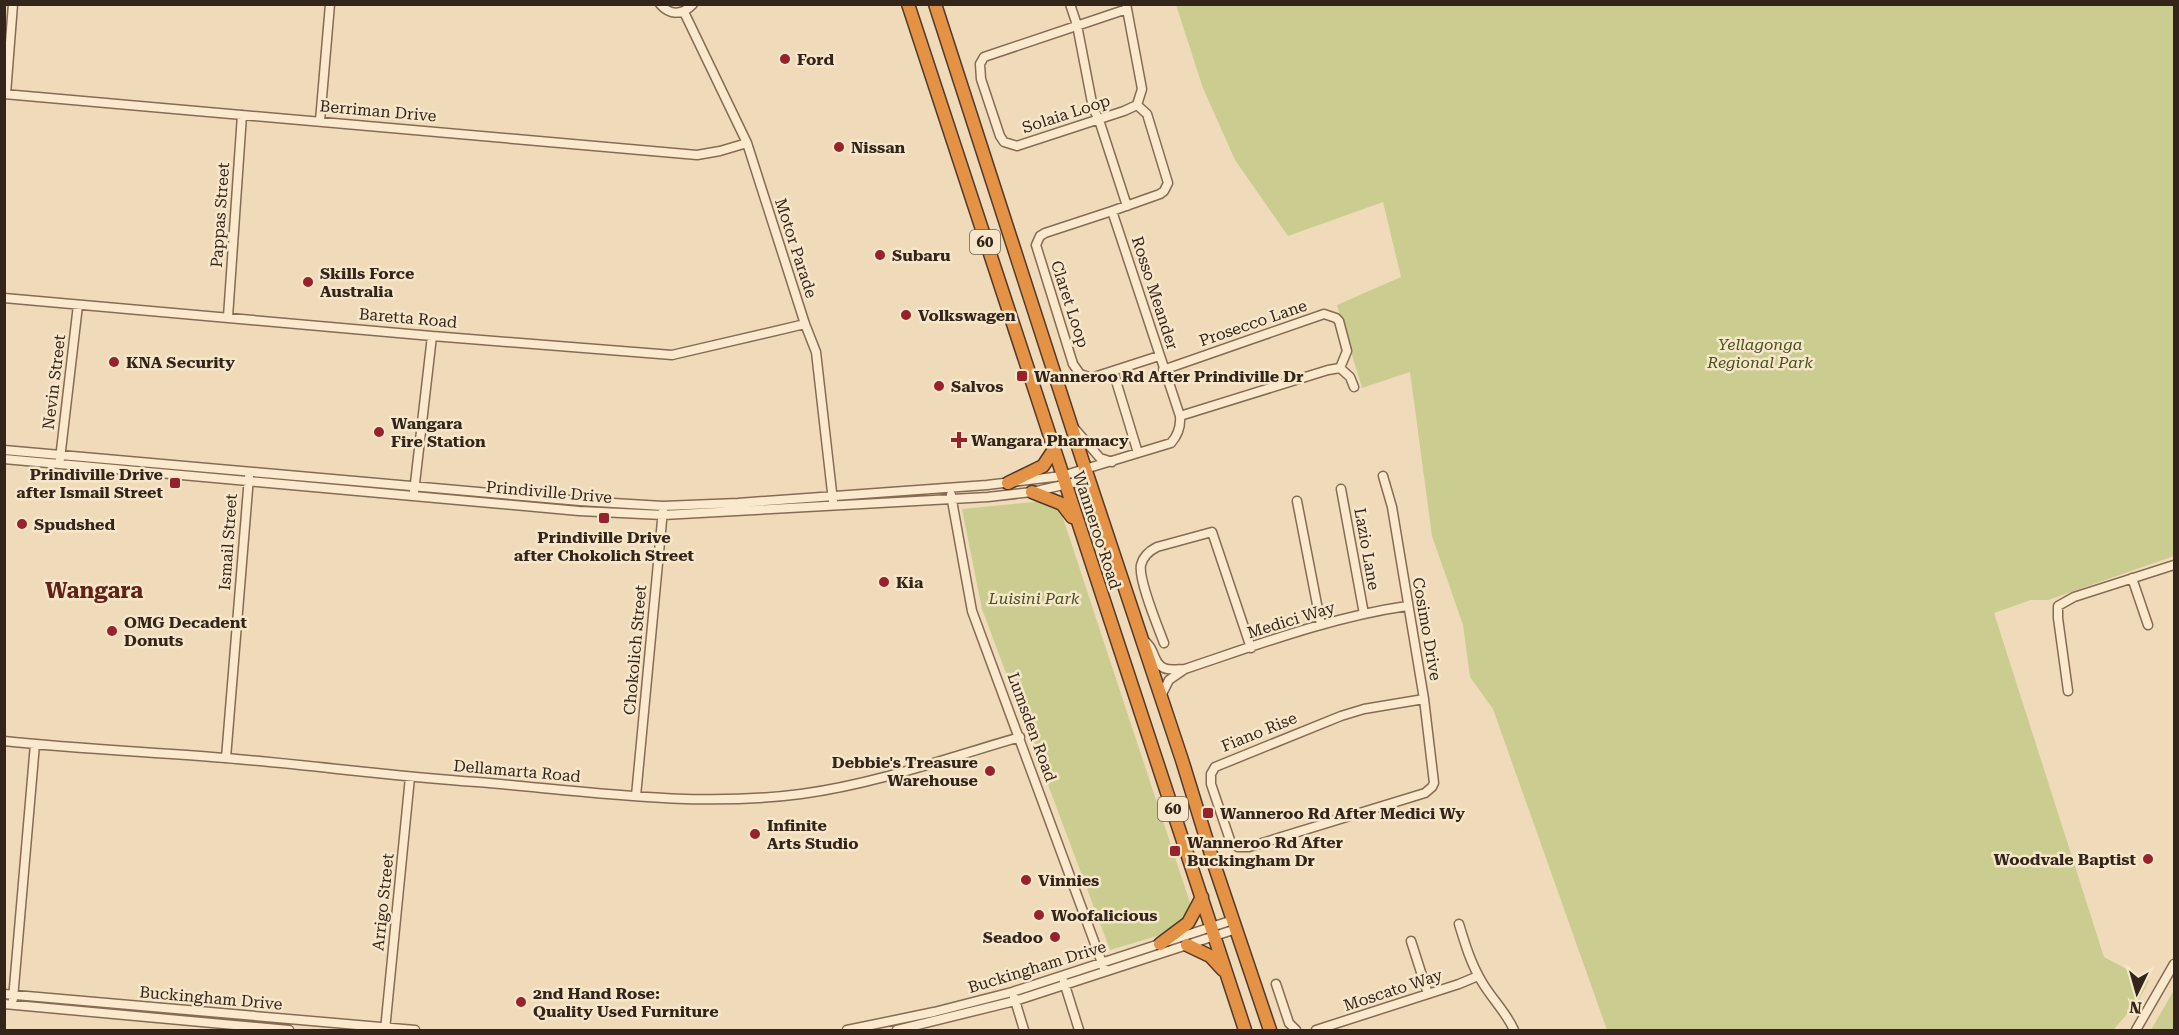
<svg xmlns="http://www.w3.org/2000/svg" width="2179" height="1035" viewBox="0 0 2179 1035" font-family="'Roboto Serif',serif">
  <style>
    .green { fill: #cacd8f }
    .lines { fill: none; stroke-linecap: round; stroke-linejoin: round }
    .minor-casing { stroke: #866b54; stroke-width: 11 }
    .highway-casing { stroke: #533929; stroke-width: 15 }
    .minor { stroke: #fae9cd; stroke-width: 8 }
    .highway { stroke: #e49245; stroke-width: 12 }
    .poi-dot { fill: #97222c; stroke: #f6e6ca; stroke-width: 2 }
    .labels { text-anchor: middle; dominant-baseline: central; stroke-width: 5; stroke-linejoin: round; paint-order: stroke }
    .shield { fill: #f6e6ca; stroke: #6e5f4f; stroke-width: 1.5 }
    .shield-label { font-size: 15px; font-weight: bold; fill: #34251a }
    .poi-label { font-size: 16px; font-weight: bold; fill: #34251a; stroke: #f6e6ca; text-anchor: start }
    .street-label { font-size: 16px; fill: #34251a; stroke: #f6e6ca }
    .park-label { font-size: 16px; font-style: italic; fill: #495120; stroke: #f6e6ca }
    .district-label { font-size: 22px; font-weight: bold; fill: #622218; stroke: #f6e6ca }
  </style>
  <rect width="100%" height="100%" fill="#efdbba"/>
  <path class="green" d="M1176,5H2174V556L2048,600H2031L1994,613L2104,957L2149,981L2137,1003L2113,1030H1607L1493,709L1470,677L1463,625L1432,536L1410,372L1362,388L1337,305L1401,277L1383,202L1288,236L1235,160L1203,88Z
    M1055,494L1197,924L1110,950L982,609L962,509L1034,502Z
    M2174,990V1030H2151Z"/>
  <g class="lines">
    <defs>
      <path id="minor" d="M660,4C670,16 683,15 693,4
        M1070,4L1077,25L1093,108L1099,120L1127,206
        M1126,4L1127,9L1142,89L1137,105L1124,111L1017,146L1004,142L1000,136L981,79L980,64L984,57L1127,9
        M684,12L747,143L805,324L816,352L833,501
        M4,94L697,155L720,151L747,143
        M6,94L13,4
        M320,121L330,4
        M1112,211L1045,233L1040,236L1036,245L1073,364L1080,374L1091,378L1159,356
        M4,298L432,336L672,355L805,324
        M228,317L242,115
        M1163,370L1324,314L1336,318L1339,321L1347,351L1340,368
        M1113,371L1138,453
        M1180,416L1328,370L1340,368L1350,377L1354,387
        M1075,429L1100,458L1112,462
        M4,450L580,501L663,506L738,503L987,485L1062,476L1171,443C1178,435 1181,427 1180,416L1112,211L1160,194L1164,191L1168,183L1147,114L1137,105
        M4,459L579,511L663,515L988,497L1032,492L1090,479
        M60,459L78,305
        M1383,476L1392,507L1424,699L1434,783L1432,787L1425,793L1249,847H1238L1231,843L1211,784V774L1215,767L1341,716L1364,709L1424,699
        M1341,489L1364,614
        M414,492L432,336
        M951,495L972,611L1105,971
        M1297,501L1321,625
        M2132,578L2148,625
        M1143,640C1156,648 1152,663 1164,668C1170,671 1178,669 1185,669
        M1164,643C1158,627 1138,579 1141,565C1143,556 1149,551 1157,547L1212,532L1251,648
        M2068,691L2058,618V606L2074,597L2174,565
        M1161,696L1169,680L1185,669C1257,645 1331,617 1407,606
        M4,741C78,749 152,752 225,758C309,765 393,776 477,782C584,791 694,808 801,794C875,784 948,758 1020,737
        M226,758L249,477
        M636,796L663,510
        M1459,924C1465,944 1471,964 1482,982C1492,999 1506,1012 1514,1030
        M1411,941L1428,994
        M1064,982L1079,1030
        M1276,984L1289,1023L1296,1030
        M4,994L415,1030
        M1014,997L1024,1030
        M13,999L35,744
        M4,1004L289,1030
        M385,1030L410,777
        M847,1030L934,1012L1012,992L1233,920
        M897,1030L1015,1001L1236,929
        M1316,1030L1459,984L1478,976
        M2136,1030L2174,964"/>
      <path id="highway" d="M908,4L1245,1030
        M935,4L1082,459L1182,760L1215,867L1270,1030
        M1008,483L1043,466L1053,451
        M1032,492L1062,504L1072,517
        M1160,944L1188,923L1202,897
        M1187,945L1210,956L1223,970"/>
    </defs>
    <use href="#minor" class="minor-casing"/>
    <use href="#highway" class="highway-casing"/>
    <use href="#minor" class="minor"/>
    <use href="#highway" class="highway"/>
  </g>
  <g class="poi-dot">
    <circle cx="785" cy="59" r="6"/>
    <circle cx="839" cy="147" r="6"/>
    <circle cx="880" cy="255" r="6"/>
    <circle cx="308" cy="282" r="6"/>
    <circle cx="906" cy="315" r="6"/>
    <circle cx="114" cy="362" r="6"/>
    <rect x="1016" y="370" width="12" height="12" rx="3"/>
    <circle cx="939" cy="386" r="6"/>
    <circle cx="379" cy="432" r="6"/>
    <path d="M956 431h6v6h6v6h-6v6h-6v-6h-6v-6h6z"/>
    <rect x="169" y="477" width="12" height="12" rx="3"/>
    <rect x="598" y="512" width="12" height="12" rx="3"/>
    <circle cx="22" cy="524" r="6"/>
    <circle cx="884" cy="582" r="6"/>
    <circle cx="112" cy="631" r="6"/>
    <circle cx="990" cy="771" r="6"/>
    <rect x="1202" y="807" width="12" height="12" rx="3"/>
    <circle cx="755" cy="834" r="6"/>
    <rect x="1169" y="845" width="12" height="12" rx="3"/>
    <circle cx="2148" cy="859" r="6"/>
    <circle cx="1026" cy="880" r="6"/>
    <circle cx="1039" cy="915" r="6"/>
    <circle cx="1055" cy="937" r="6"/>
    <circle cx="521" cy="1002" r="6"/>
  </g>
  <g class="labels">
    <g class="shield">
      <rect x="970" y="230" width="30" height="24" rx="4.5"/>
      <rect x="1158" y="797" width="30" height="24" rx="4.5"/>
    </g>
    <g class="shield-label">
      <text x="985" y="242">60</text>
      <text x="1173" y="809">60</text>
    </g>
    <g class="poi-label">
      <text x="797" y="59">Ford</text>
      <text x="851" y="147">Nissan</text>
      <text x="892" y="255">Subaru</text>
      <text x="320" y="273">Skills Force<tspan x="320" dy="18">Australia</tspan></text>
      <text x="918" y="315">Volkswagen</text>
      <text x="126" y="362">KNA Security</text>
      <text x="1034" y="376">Wanneroo Rd After Prindiville Dr</text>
      <text x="951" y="386">Salvos</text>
      <text x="391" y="423">Wangara<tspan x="391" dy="18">Fire Station</tspan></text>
      <text x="971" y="440">Wangara Pharmacy</text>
      <text x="163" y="474" text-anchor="end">Prindiville Drive<tspan x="163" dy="18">after Ismail Street</tspan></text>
      <text x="34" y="524">Spudshed</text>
      <text x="604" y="537" text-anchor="middle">Prindiville Drive<tspan x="604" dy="18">after Chokolich Street</tspan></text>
      <text x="896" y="582">Kia</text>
      <text x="124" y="622">OMG Decadent<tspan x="124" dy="18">Donuts</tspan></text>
      <text x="978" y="762" text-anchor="end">Debbie's Treasure<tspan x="978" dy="18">Warehouse</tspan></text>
      <text x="1220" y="813">Wanneroo Rd After Medici Wy</text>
      <text x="767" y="825">Infinite<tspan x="767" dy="18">Arts Studio</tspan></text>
      <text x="1187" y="842">Wanneroo Rd After<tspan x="1187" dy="18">Buckingham Dr</tspan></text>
      <text x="2136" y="859" text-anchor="end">Woodvale Baptist</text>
      <text x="1038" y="880">Vinnies</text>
      <text x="1051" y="915">Woofalicious</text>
      <text x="1043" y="937" text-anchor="end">Seadoo</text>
      <text x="533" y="993">2nd Hand Rose:<tspan x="533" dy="18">Quality Used Furniture</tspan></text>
    </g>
    <g class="street-label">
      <text transform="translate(378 111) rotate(5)">Berriman Drive</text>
      <text transform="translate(1066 114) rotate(-18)">Solaia Loop</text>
      <text transform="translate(220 215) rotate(-86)">Pappas Street</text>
      <text transform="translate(796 248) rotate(72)">Motor Parade</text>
      <text transform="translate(1155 293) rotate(72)">Rosso Meander</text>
      <text transform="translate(1070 304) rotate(72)">Claret Loop</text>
      <text transform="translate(408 318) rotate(5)">Baretta Road</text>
      <text transform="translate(1253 323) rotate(-19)">Prosecco Lane</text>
      <text transform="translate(54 382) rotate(-83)">Nevin Street</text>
      <text transform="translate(549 492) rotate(5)">Prindiville Drive</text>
      <text transform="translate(1097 530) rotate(72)">Wanneroo Road</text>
      <text transform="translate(228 542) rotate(-86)">Ismail Street</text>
      <text transform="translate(1367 549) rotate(80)">Lazio Lane</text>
      <text transform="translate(1291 620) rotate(-17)">Medici Way</text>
      <text transform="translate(1427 629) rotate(80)">Cosimo Drive</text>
      <text transform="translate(635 650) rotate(-85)">Chokolich Street</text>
      <text transform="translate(1032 727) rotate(70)">Lumsden Road</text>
      <text transform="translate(1259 732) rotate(-22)">Fiano Rise</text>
      <text transform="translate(517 771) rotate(5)">Dellamarta Road</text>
      <text transform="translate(383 902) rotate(-84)">Arrigo Street</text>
      <text transform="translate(1037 967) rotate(-17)">Buckingham Drive</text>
      <text transform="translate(1393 990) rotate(-18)">Moscato Way</text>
      <text transform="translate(211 998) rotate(5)">Buckingham Drive</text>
    </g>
    <g class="park-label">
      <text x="1760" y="344">Yellagonga<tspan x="1760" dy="18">Regional Park</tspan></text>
      <text x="1034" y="598">Luisini Park</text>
    </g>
    <g class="district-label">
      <text x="94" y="590">Wangara</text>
    </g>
  </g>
  <rect width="2179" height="1035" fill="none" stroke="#34251a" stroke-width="12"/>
  <g transform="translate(2137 993) rotate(185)" stroke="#f6e6ca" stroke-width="4.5" paint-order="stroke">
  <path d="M0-4.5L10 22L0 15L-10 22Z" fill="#34251a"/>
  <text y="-9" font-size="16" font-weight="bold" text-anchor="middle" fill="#34251a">N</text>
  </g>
</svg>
